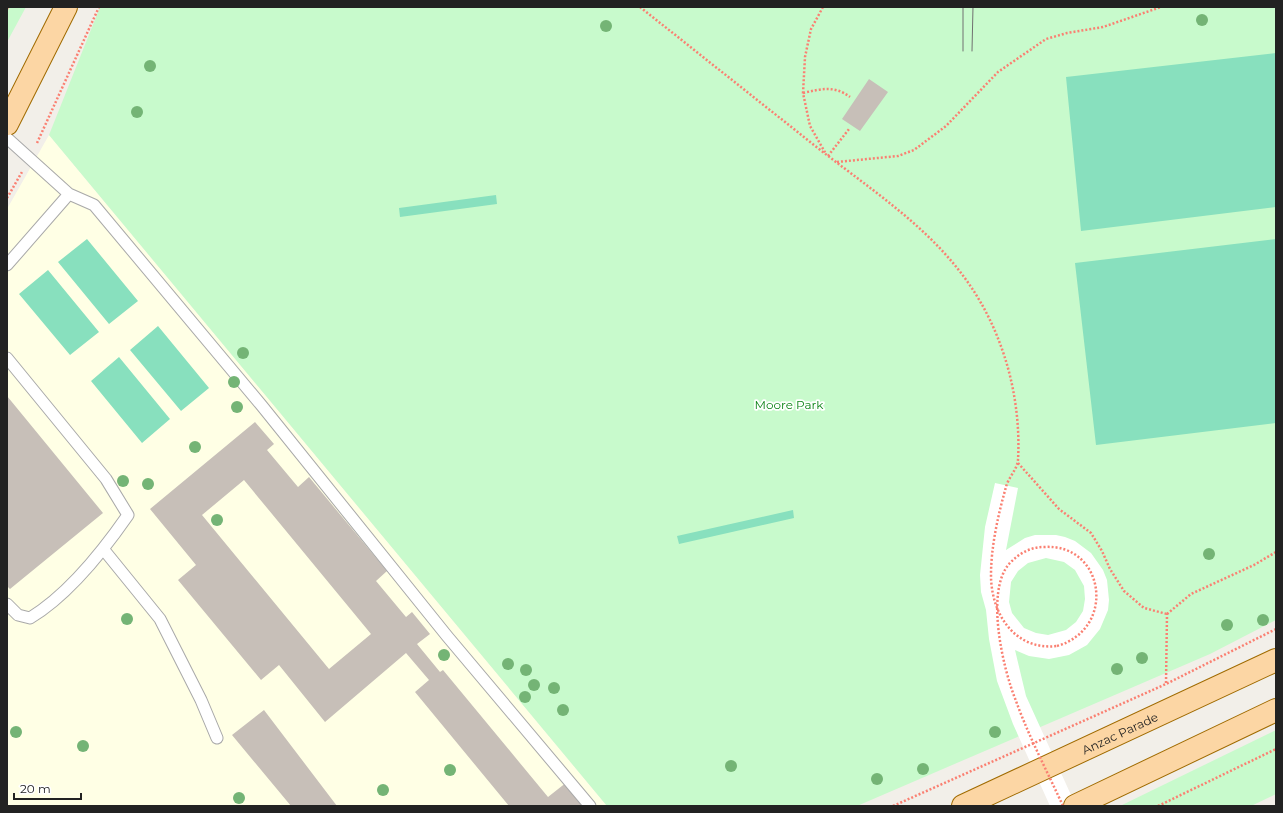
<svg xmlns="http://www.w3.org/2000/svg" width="1283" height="813" viewBox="0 0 1283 813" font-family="Montserrat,sans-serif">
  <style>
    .education { fill: #ffffe5 }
    .park { fill: #c8facc }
    .pitch { fill: #88e0be }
    .pier { fill: #fff; fill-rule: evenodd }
    .building { fill: #c7bfb8; fill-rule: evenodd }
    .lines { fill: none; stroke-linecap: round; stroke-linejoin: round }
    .service-casing { stroke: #a9a9a9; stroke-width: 13 }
    .primary-casing { stroke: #a06b00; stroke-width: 24 }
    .path { stroke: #fa8072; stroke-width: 2.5; stroke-dasharray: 2 2; stroke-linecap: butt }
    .service { stroke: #fff; stroke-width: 11 }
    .primary { stroke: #fcd6a4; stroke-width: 22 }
    .tram { stroke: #707070; stroke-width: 1 }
    .path-bridge { stroke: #fa8072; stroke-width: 2.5; stroke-dasharray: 2 2; stroke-linecap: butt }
    .tree { fill: #74b475 }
    .labels { text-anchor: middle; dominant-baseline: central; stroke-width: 3.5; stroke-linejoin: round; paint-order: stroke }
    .park-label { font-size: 12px; fill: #0c8416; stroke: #fff }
    .street-label { font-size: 12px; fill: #222; stroke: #fff }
  </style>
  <rect width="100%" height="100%" fill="#f2efe9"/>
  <path class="education" d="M49,135L607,806H7V209Z"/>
  <path class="park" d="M7,7H26L7,42Z
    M100,7H1276V620L1210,654L857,806H607L49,135Z
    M1276,730V794L1251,806H1120Z"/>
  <path class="pitch" d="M1276,53V207L1081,231L1066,77Z
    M496,195L497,204L400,217L399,208Z
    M87,239L138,301L109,324L58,262Z
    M1276,239V423L1096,445L1075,263Z
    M48,270L99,332L70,355L19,294Z
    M158,326L209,388L181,411L130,350Z
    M119,357L170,419L142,443L91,381Z
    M793,510L794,518L679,544L677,536Z"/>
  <path class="pier" d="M995,483L1018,488L1006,550L1025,538L1035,535H1056L1065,537L1075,541L1091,553L1103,570L1107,580L1109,600L1108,610L1100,629L1087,645L1069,655L1049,659L1029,656L1015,650L1026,696L1076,806H1050L1013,724L997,681L989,639L986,610L981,592L980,575L985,527ZM1046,558L1064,562L1075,570L1084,586L1085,599L1083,611L1076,622L1066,630L1048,635L1036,633L1024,628L1012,613L1009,602L1011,582L1018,571L1028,563Z"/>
  <path class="building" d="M869,79L888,92L860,131L842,119Z
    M7,396L103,513L10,589L7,586Z
    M255,422L274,444L267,450L298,487L309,477L387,571L376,581L406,617L412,612L430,634L417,644L440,672L443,670L548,797L567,782L586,806H509L415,692L429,680L406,653L325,722L279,665L261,680L178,580L196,565L150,509ZM244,480L371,634L329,669L202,515Z
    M264,710L337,806H291L232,735Z"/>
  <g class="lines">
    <defs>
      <path id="service" d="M7,138L69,194L94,205L262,406L447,636L590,806
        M7,265L69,194
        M7,358L106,479L128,515C103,551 68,595 30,618L18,615L7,604
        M104,550L160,619L201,700L217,738"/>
      <g id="primary">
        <path d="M7,124L66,7"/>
        <path id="s1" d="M963,806L1276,660"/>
        <path d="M1075,806L1276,710"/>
      </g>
    </defs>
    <use href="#service" class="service-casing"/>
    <use href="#primary" class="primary-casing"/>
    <path class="path" d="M640,7C698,53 756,99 814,145C894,208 970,251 1004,355C1015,388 1020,426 1018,460C1017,470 1008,478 1006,487C998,515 991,547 991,575C991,614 1015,651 1057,646
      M823,7L811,29L805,57L803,93L810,126L826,154
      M7,9L8,7
      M803,93C821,89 834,85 850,97
      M37,143L99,7
      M828,156L849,129
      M837,162L898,156L914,150L946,126L998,72L1046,39L1067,33L1103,27L1161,7
      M7,198L22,172
      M1018,463L1059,509L1091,533L1102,551L1110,569L1124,591L1144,608L1167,614
      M1167,614L1191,594L1254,565L1276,552
      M1166,683L1167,614
      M893,806L1166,684L1276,629
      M1158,806L1276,749"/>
    <use href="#service" class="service"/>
    <use href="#primary" class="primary"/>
    <path class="tram" d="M963,7V51
      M972,51L973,7"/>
    <path class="path-bridge" d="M1057,646C1117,629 1105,543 1044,547C1030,547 1018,554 1009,564C985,592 1003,669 1016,701C1029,737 1047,771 1063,806"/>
  </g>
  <g class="tree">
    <circle cx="1202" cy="20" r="6"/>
    <circle cx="606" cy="26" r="6"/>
    <circle cx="150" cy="66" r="6"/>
    <circle cx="137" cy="112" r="6"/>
    <circle cx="243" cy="353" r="6"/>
    <circle cx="234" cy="382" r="6"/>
    <circle cx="237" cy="407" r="6"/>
    <circle cx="195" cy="447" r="6"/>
    <circle cx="123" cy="481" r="6"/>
    <circle cx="148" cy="484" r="6"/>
    <circle cx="217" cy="520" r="6"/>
    <circle cx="1209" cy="554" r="6"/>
    <circle cx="127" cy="619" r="6"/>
    <circle cx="1263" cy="620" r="6"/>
    <circle cx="1227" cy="625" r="6"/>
    <circle cx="444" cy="655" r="6"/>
    <circle cx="1142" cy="658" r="6"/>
    <circle cx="508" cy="664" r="6"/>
    <circle cx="1117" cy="669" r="6"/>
    <circle cx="526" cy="670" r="6"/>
    <circle cx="534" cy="685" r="6"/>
    <circle cx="554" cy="688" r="6"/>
    <circle cx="525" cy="697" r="6"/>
    <circle cx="563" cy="710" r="6"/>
    <circle cx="16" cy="732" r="6"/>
    <circle cx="995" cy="732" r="6"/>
    <circle cx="83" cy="746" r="6"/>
    <circle cx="731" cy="766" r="6"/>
    <circle cx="923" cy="769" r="6"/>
    <circle cx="450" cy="770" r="6"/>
    <circle cx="877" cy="779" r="6"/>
    <circle cx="383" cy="790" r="6"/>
    <circle cx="239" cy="798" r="6"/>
  </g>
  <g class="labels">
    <g class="park-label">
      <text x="789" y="404">Moore Park</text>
    </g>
    <g class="street-label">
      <text stroke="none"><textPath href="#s1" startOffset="173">Anzac Parade</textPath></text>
    </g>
  </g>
  <rect width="1283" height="813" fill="none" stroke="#222222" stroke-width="16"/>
  <path d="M14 793v6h67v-6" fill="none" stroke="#222222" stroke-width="2"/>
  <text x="20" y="793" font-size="12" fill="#222222" stroke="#ffffff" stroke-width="3" paint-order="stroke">20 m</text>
</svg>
